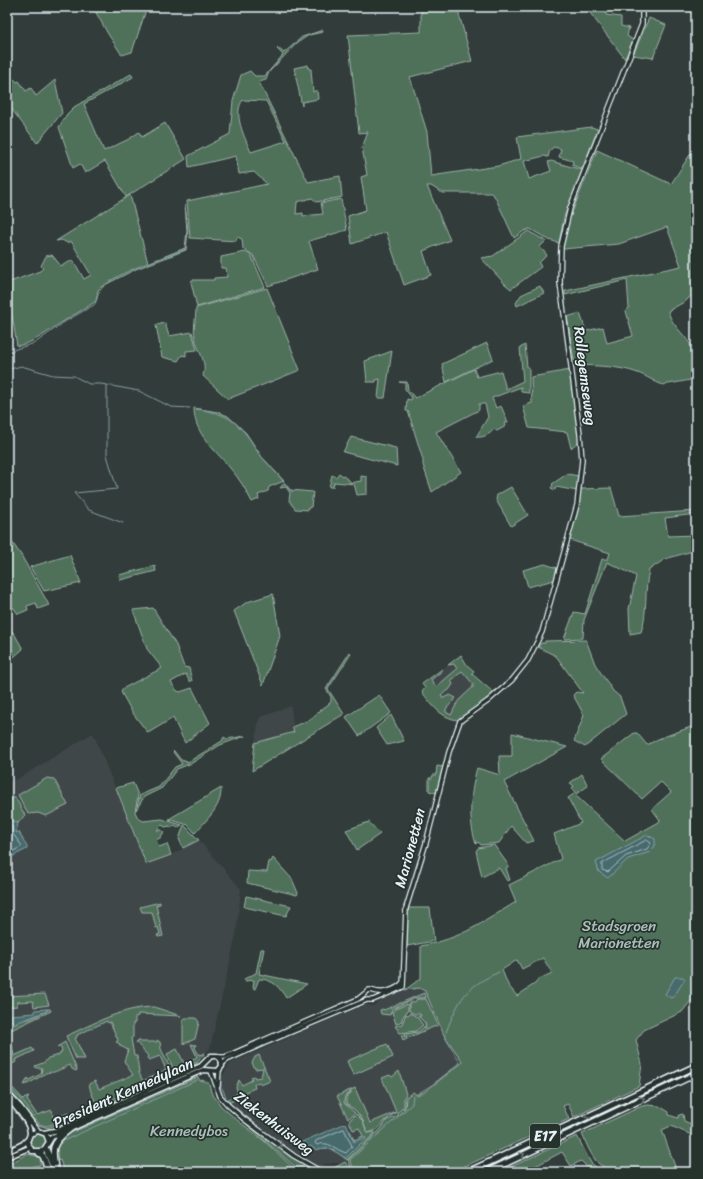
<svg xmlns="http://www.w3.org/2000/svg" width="703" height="1179" viewBox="0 0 703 1179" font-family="Sriracha,sans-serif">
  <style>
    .built { fill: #40474a }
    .green { fill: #50715a; stroke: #9cb1a9; fill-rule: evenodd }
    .water { fill: #476b6c; stroke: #87a1a4 }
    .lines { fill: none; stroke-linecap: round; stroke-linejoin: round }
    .shore { stroke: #a8bbc0; stroke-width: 1 }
    .stream { stroke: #87a1a4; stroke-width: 1 }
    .minor-casing { stroke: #e8f1f8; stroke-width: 6 }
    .major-casing { stroke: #e8f1f8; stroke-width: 7 }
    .highway-casing { stroke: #e8f1f8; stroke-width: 8 }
    .minor { stroke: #26332d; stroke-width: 3.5 }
    .major { stroke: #26332d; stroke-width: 4 }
    .highway { stroke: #26332d; stroke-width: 5 }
    .oneway { stroke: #6a7674 }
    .labels { text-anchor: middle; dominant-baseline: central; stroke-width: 3.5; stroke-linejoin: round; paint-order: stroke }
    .shield { fill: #26332d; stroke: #aeb8bb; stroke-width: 1 }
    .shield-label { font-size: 14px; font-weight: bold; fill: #e8f1f8 }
    .street-label { font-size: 15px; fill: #e8f1f8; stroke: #26332d }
    .park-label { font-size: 15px; fill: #abbeb9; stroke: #26332d }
  </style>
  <rect width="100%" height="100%" fill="#323c3a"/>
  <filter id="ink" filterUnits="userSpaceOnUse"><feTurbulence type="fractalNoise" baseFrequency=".025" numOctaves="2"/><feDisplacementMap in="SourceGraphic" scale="8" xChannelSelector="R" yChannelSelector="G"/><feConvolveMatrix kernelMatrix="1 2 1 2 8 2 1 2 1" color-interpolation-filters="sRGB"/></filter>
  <g filter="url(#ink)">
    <path class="built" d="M461,655L467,665L474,671L472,674L486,687L477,708L456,720L444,716L438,711L422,692L425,688L422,684Z
      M291,706L294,732L255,743L259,718Z
      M93,733L146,864L171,855L199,840L241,889L236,935L210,1048L201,1058L47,1125L40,1123L7,1085V783L21,777Z
      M418,988L425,991L444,1035L463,1062L428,1090L417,1095L412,1102L349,1162L324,1164L321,1168L300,1159L240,1114L222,1096L218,1078H221L231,1063L343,1014L366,1005L373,1006L381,1000L405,990Z"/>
    <path class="green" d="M101,7H147L132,52L122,55L108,34L94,9Z
      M421,7H457L472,61L410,77L427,132L431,176L498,166L521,159L517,137L591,127L598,129L582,169L572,165L573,161L559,157L561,149L554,147L550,150L548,157L544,156L524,161L529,179L551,171L548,162L551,161L582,170L564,217L559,243L549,240L530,229L524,231L514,238L495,197L491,193H442L431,186H427L450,240L423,251L431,275L404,285L386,232L352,244L348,216L366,210L361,177L367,175L362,148L368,132L359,133L348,35L421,32Z
      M587,9L606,11V15L621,17V26L629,28L627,36L633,40L625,59Z
      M649,18L666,25L653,58L633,55Z
      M323,30V32L309,35L297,43L269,72L266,80L259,82L308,182L340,176L342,197L317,202L312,198L297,202L296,214L303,213V216L323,214L321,203L341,199L347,230L309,241L318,269L268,286L253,255L243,249L242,239L237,237L236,241L190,238L187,201L267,184L254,172L239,174L236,156L189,167L188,156L230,134L233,101L241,75L250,71L255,76H265L283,55L277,49L278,48L284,53L302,37ZM243,100L266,101L286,141L251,152C245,138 232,113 243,100Z
      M308,65L309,69H311L313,92L317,90L318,99L302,102V106L294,68Z
      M131,74L133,77L84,104L104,151L129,139L139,132L142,137L165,123L186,159L126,197L105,161L85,173L80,164L73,168L59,127L67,114L74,107Z
      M14,79L17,82L19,81L26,91L31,88L36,96L55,80L62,113L37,143L7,103V84Z
      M597,150L671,184L691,153L696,158L695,292L686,301L668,311C672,328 690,337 695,354C698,361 696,372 696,379L663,385C654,382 647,376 638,373C619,366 598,366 578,365L574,360L567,317L580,313L586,331L603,327L607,343L633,336L626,311L629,308L627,280L565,295V291L681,266L667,227L619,244L563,249L567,225Z
      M130,195L148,263L185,248L187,231L185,205L188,231L186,250L136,269L101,287L98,290L96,301C86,309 74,314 64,321C48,331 35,343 17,346L7,283L40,271L43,268L41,266L46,256L52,255L61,266L73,260L84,279L91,275L71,241L67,243L62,240L56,241Z
      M528,231L546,241L540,247L547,255L539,263L541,267L511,289L505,284L481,258L493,256Z
      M245,252L251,255L265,287L197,307L191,282L192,280H214V278L227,277L226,268H221V257Z
      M540,286L544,293L517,306L516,303L521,295Z
      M267,288L300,370L228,399L203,376C208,361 197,351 195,337C193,328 196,317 196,308Z
      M165,323L169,336L192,332L197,350L186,351V356L182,355L178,361L162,357L156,325Z
      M487,343L493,359L446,382L442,364Z
      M525,345L527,367H529V393L521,392V387L492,398L496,408L501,406L508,422L505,423L506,426L497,431L494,429C490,435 482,438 476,437L488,417L485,404H479V410L436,432L461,472L432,492L423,465V460L408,411H406L407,399L411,400L412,398L405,389V383L399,382H407L408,390L415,398L474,369L477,377L501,371L506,389L523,381L520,348Z
      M392,351L385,398H378L380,379L376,380V382H367L365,361Z
      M570,370L572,383L571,390L573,391L579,441L571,448L567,432L529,428L523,406L532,403L531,377Z
      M194,408L218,412L228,416L246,433L262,457L284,481L269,487L268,491L258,495L259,499L252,502C246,490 239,478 230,468C215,449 194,435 194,408Z
      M351,437L396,448L397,466L343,452Z
      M339,473L350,481V483L361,481V476L367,477V494L357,495L354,484L334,482L333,487H329L332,475L336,477Z
      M567,474L579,476L577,491L556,487L555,490L551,488L553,485L552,484Z
      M284,483L290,490L313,492L311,507L308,508V510L295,509L289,500L290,493L286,487L280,488Z
      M511,487L528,515L511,526L496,500L497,495Z
      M611,488L619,516L696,511V514L665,518L668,536L696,535V550L665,559L649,570C644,591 648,612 641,632L630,634L629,609L636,576L607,562L584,620L583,638L564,639L574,612L585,614L602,559H608L610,553L570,540L581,489Z
      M7,535L21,555L49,605L38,609L36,603L27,606L28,610L18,614L13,607L7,611Z
      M70,555L81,583L44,591L30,567Z
      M545,564L557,568L554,580L528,587L523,570Z
      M155,566L156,571L120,580L119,575Z
      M273,594L280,636L263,685L234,611L247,602Z
      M153,608L176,645L184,667L189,668L192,681H189L186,674L171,682L176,690L180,692L192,688L210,723L185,743L173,718L148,733L132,712L121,692L122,689L162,668L147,649L133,610Z
      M7,625L15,635L23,649L7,663Z
      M586,640L595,664L613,691L620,697L626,714L585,747L574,741L584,715L573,695L576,692L583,693L556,656L538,647L541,643H545V641Z
      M350,652L351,654L328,689L344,714L252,771L255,743L294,732L292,727L309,720L331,702V697L326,689Z
      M461,655L467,665L474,671L472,674L493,692L496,689L498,691L477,708L457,720C440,717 432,705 422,692L425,688L422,684L442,669L443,670L431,680L436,687L457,669L454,664L448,665ZM462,671L473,684V687L458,701L451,715L446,712V709L456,698L450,695L443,698L441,695L449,690L453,684L451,681Z
      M379,695L391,713L359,736L346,717Z
      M391,715L404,741L387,745L376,728Z
      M696,725V998L690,1002L682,1012L644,1030L636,1040L642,1064L639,1086L574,1117L568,1104L563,1106L569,1119L452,1172L328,1171L345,1162L352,1170L348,1160L381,1129L387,1120L397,1116L405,1108L406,1097L413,1092L417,1095L424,1092L463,1062L444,1035L425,991L419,988L405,990L421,978V946C463,938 481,923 516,902L509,885L561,859L554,834L581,823L568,798L574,794L625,841L659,822L660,820L652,809L671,792L661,782L642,799L601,759L634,733H637L647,745L658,739ZM543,958L552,973L537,980L536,983L517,996L508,985L502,970L517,960L522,969Z
      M512,733L567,747L504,782L534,841L526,843L511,826L499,843L481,845L478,842L476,844C468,820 470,793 477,768L500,775L499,756H512Z
      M245,736L220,745L192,763L177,769L162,788L144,797L136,810L140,795L159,787L175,767L182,764L173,752L174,751L181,760L188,762L222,741L224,737L227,739Z
      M437,766L443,767L436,793L429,791V778H432L433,775H436Z
      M582,774L588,786L576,794L572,788L574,786L570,783Z
      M47,778L54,779L68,805L46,816L38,813L28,814L18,795Z
      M133,783L138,795L135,812L138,818L143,821L162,819L182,825L177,828L175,825L171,828L170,826L165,827L162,825L157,830H162L164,832L160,838L156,840L159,847L167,844L171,855L146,864L116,788Z
      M221,788C222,807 207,819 195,833L188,825L169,819Z
      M15,797L25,815L18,823L8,820L7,824V802Z
      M369,822L380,834L357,850L346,830Z
      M184,825L199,840L183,848L179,839Z
      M494,845L509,866L506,868L510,880L507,881L499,868L482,877L476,851L478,848Z
      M273,858L292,879L298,893L297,895L247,883L248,871L267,872L269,861L271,862Z
      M246,896L291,906L286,916L244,907Z
      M160,902V904L156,905L163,936L158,937L157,935L160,934L158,927L156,928L152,912H142L140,907Z
      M407,908H430L434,941L407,946Z
      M261,949H264L259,974L307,984L286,998C280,988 273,979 259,979L255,989L253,988L254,980L245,981L244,979L256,973Z
      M424,993L426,998H416L392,1009L390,1015L381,1014L380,1010L383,1009L384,1010Z
      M45,994L49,1005L34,1007L33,1001L17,1002V1006L8,1007L10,1025L16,1024L22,1019H30L47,1011L46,1009H50L51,1011L9,1031L14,1056L32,1048L34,1051L15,1060L16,1062L9,1066L7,1065L9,1044L7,996Z
      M417,999H426L438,1025L403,1040L401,1035H404L405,1037L407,1036L405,1034L418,1032L425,1026L424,1028H426L425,1023L418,1016H421L420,1014H415L409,1011V1003L415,1002Z
      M408,1004V1010L402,1018V1021L396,1024L392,1012L395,1009Z
      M154,1007L181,1016L138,1014V1016L135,1017V1023H133V1037L131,1038L134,1056H137L139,1073L143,1081L166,1070L160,1056L149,1060L147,1058L148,1056L136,1042L139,1040L140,1042H157V1040L160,1042L161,1049L173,1074L102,1106L97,1105L91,1092L89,1084L95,1081L99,1089L133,1075L124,1061L128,1050L120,1046V1044L116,1042L118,1040L110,1022L108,1023L107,1021L77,1035V1037L75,1038L85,1059H76L66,1036C93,1024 123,1007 154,1007Z
      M410,1013L417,1017L423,1025L416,1031L400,1033L395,1026L402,1024L406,1014L408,1015Z
      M185,1018H196L199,1022L195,1039L183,1044V1021Z
      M65,1042L77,1070L76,1071L72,1069L70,1065C66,1067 57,1071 54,1072C51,1073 47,1071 43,1075C38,1078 31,1083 24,1085L28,1078L29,1080L41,1074L42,1068H36L35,1066L45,1062L48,1058L59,1055L62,1051L61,1047H57Z
      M191,1044L196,1045L195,1048L199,1055L205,1053L196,1064L175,1073L167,1054L177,1049L184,1063L197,1057Z
      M387,1044L393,1057L353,1075L347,1061Z
      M259,1055L270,1081L261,1085L259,1082L254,1084L255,1088L245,1092L246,1095L228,1103L226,1100L238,1093L236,1087L239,1080L242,1085L252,1080L251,1077L254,1076L255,1078L261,1077L263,1068L255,1069L252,1063L255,1057Z
      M399,1071L406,1094L404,1098V1108H401L402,1109C397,1114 390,1115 386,1120C378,1128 381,1129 368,1133L362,1119L355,1110L346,1104V1097L351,1093V1090L355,1088L370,1123L396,1112L382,1078L390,1075L392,1077Z
      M198,1077L200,1081L202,1080L209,1083L211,1092L221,1106L237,1120L263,1140L298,1172H64L60,1160L55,1162L57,1145L66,1135Z
      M7,1082L23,1099L29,1097L27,1100L37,1115L52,1110L53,1117L56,1118L68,1113L70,1118L48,1128L38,1125L7,1089Z
      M350,1090V1093L345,1096L344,1103L355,1113L348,1119L337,1096Z
      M224,1103L292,1157L318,1172H301L239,1118Z
      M648,1105L659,1106L669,1112V1115L678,1118L679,1115L683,1114L684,1121L696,1126V1137L671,1126L662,1130L677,1172C655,1172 611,1179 596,1161C590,1153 586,1143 582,1134L642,1106Z
      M356,1114L363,1121L367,1133L375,1132V1133L347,1160C337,1152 328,1145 316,1150L315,1147L354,1142L350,1131L354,1140L363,1136L359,1128L353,1130L349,1121Z
      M30 1142a8 8 0 1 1 16 0a8 8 0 1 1-16 0Z
      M577,1136L591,1163L602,1172H592L581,1161L571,1166L562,1152L528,1170L529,1172H500Z
      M27,1154L41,1157L40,1165C29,1167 19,1172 7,1172V1165Z"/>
    <path class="water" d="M8,820L18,823L16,833L19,832L27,847V849L7,859Z
      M647,835L655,839V845L650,852L628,859L608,878L599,872L596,862Z
      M675,977H683L685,979L674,996L671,998L665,994Z
      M46,1009L47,1011L13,1024L12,1020H10V1015L35,1013V1010Z
      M346,1123L354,1142L365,1137L366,1138L347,1157L345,1158C334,1151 329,1145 316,1150L311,1146L308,1148L309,1151L297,1144Z"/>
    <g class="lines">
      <path class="shore" d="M7,824L12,826L13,834L22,846L7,855
        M647,840L651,843L647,849L626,856L608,872L602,870V864Z
        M344,1129L352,1146L346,1153C335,1150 329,1140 317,1145L315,1143L316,1141Z"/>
      <path class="stream" d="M7,358L13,350L35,343L66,321L94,305C98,300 97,293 102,288C118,271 163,258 186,249
        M7,370L21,366L53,375L74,376L89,384H101L139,391L171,407L190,408
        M107,385V455L117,489L74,493L89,510L123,523
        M196,409C223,413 235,418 251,441C254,446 257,452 261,456C272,468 282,479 292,492
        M446,1032C460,998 464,988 499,972
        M175,1071L196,1062
        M220,1079L221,1086
        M7,1086L23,1101L39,1124L47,1126L70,1117
        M222,1088L226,1097
        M417,1094L432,1085L460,1063L446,1039L445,1035
        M227,1099L230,1102
        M102,1104L171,1073
        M237,1109L251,1120
        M63,1141L197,1080
        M354,1169L350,1160L412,1104L413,1095
        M352,1172L353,1171"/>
      <defs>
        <path id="minor" d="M265,1043L367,1000H373L403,987L406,908L426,843L449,752L460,721L488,701L512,680L528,660L542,632L577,505L582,460L580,434L560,283L561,246L570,208L642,24V7
          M219,1057H225L358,999L369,990C373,990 375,992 379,992C387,993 399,988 403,982
          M222,1064L227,1060L267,1042
          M211,1071L220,1096L228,1105L244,1119L294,1156L322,1172
          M218,1086L219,1070"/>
        <path id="major" d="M7,1093L20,1107L38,1131
          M7,1097C15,1107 30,1121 30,1134
          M44,1133L59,1130L201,1066L211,1056H217L221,1060L222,1066L218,1071L203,1070L52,1137L43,1151H32L27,1142L30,1134L38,1131L46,1134L49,1142
          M7,1152L23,1144L27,1140
          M7,1157L29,1148"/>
        <path id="highway" d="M46,1149L52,1164
          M39,1153L43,1156L49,1172
          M56,1172C51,1149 51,1143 70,1129
          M468,1172L696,1066
          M487,1172L696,1074"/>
      </defs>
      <use href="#minor" class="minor-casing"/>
      <use href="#major" class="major-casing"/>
      <use href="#highway" class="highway-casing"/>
      <use href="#minor" class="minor"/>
      <use href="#major" class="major"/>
      <use href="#highway" class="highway"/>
    </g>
    <defs><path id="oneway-chevron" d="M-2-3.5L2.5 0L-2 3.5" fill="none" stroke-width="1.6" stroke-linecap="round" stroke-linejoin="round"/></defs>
    <g class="oneway">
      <use href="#oneway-chevron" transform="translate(642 1099) rotate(-25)"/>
      <use href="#oneway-chevron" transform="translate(587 1116) rotate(155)"/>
      <use href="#oneway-chevron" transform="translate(280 1145) rotate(37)"/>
      <use href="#oneway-chevron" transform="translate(522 1155) rotate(-25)"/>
    </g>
  </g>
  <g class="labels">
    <rect class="shield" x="530" y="1124" width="30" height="24" rx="3"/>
    <g class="shield-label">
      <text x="545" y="1136">E17</text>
    </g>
    <g class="street-label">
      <text transform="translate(585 376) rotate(83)">Rollegemseweg</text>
      <text transform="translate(410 848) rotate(-75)">Marionetten</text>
      <text transform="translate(123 1093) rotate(-24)">President Kennedylaan</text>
      <text transform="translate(274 1123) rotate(37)">Ziekenhuisweg</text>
    </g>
    <g class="park-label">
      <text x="619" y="926">Stadsgroen<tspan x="619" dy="17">Marionetten</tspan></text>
      <text x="189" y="1131">Kennedybos</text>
    </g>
  </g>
  <rect width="703" height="1179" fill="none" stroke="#26332d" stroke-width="24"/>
  <rect x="12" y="12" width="679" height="1155" fill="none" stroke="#e8f1f8" stroke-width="1.5" filter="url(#ink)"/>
</svg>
